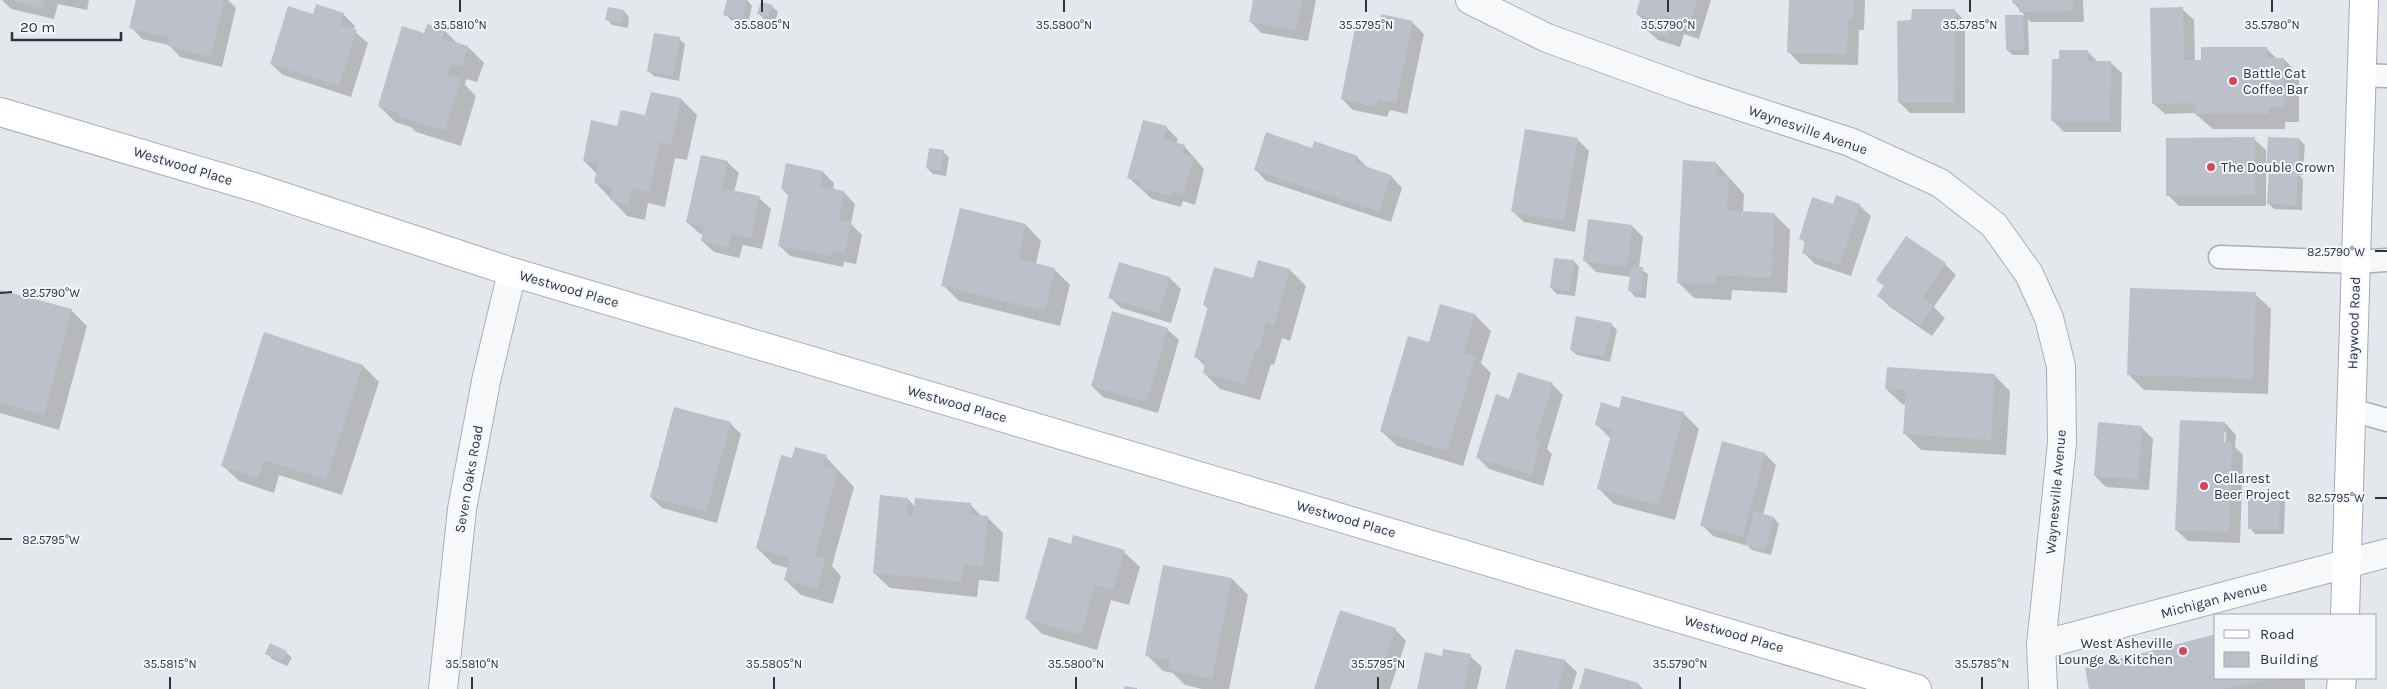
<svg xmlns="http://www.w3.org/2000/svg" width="2387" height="689" viewBox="0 0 2387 689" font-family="Karla,sans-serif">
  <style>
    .shadow { fill: #0003; fill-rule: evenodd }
    .building { fill: #bbc0ca }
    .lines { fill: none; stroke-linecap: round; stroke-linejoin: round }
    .lane-casing { stroke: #a9aeb7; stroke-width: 25 }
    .street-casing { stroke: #a9aeb7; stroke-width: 30 }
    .secondary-casing { stroke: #a9aeb7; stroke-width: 30 }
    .primary-casing { stroke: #a3abb8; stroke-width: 30 }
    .lane { stroke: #f7f8fa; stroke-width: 22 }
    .street { stroke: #f7f8fa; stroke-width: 28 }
    .secondary { stroke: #fff; stroke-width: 28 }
    .primary { stroke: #fff; stroke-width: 28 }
    .ticks { fill: none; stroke: #2b3445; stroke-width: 2 }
    .poi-dot { fill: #d1495b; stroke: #f4f6f9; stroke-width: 2 }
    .labels { text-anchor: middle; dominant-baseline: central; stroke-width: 4; stroke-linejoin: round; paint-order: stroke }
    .poi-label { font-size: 14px; fill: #2b3445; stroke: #f4f6f9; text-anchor: start }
    .street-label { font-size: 14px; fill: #2b3445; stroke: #f4f6f9 }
    .ticks-label { font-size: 12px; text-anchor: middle; fill: #2b3445; stroke: #f4f6f9; stroke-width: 4; stroke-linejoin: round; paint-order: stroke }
  </style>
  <rect width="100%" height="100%" fill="#e4e7ec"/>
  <path class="shadow" d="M2,0H89L87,10L58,4L54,19L11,9Z
    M137,0H228L236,8L222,67L180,57L169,45L142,39L131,27Z
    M728,0H747L752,6L748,24L731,20L725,14Z
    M1254,0H1316L1308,41L1261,33L1250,21Z
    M1641,0H1711L1699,39L1684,34L1680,47L1658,40L1646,29L1648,24L1637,14Z
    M1790,0H1865L1864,30H1859L1858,65L1800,64L1789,52Z
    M2014,0H2083L2084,22H2031L2028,19L2029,55H2013L2007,50V17L2025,16L2014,3Z
    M772,6L778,12L775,22L764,19L759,14Z
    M2182,9L2194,20L2195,61L2267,49L2277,59H2284L2299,75V122H2285V129H2213L2194,113L2165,114L2153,103Z
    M1954,10L1965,21V113H1910L1899,102L1913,22Z
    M624,11L629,17L628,28L612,25L607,19Z
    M343,14L355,26L353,30L368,43L351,97L283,75L271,64L314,16Z
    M1412,22L1424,34L1407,114L1390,110L1387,117L1353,110L1342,99L1380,29Z
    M444,30L457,43L468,47L484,63L477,82L466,79L465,85L476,96L461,146L416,132L411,127L395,122L379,106L425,34Z
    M679,39L685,44L679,81L654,76L648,71Z
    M2088,52L2098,62H2110L2122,73L2121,132H2064L2053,121Z
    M652,93L681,99L697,115L687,160L675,158L665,207L648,203L645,220L627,216L595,182L597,174L584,161L618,127L646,117Z
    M1166,127L1178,139L1176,144L1184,146L1204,169L1195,205L1183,201L1181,207L1152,199L1129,178Z
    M1577,139L1589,151L1575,232L1524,222L1512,211Z
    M2254,139L2266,150V163L2299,139L2305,145L2303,169L2272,168V170L2303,172V175H2299L2303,179L2302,210L2274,209L2269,204L2270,171L2266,166V206H2179L2168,195Z
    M1313,149L1357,157L1369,169L1391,176L1402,188L1391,222L1266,181L1255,169Z
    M943,152L949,157L946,176L933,174L927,168Z
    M727,162L739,173L734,192L759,198L771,209L762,249L743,245L739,258L714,252L702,241L704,235L699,233L687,222Z
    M1716,163L1744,194L1743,212L1774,214L1790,230L1787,293L1732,290L1731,300L1694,298L1678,282Z
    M787,165L823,172L834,183L833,190L844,192L855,204L851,224L862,235L856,264L844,262L843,267L790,256L779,245L789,196L782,189Z
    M1859,205L1871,216L1851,276L1815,264L1803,252L1806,244L1800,238L1834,206Z
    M1026,225L1041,241L1036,264L1054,269L1070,285L1060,326L959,301L943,285Z
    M1632,226L1643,237L1639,268L1648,274L1646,298L1635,297L1630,291L1631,277L1596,272L1585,261Z
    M1574,261L1579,267L1575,296L1557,294L1551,288Z
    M1945,264L1956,275L1934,307L1945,318L1932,336L1890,307L1879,296L1885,287L1878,280Z
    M1290,270L1306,286L1290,341L1282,338L1274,365L1271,364L1260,400L1220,389L1204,373L1206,367L1195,356L1208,309L1204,305L1254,279Z
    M1170,278L1181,289L1171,323L1121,308L1110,297Z
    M0,291L71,310L87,326L59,430L0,413Z
    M2255,294L2271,309L2268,394L2144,390L2128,374Z
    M1441,306L1475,315L1491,331L1481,363L1491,373L1463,466L1397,446L1381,431L1430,344Z
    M1611,324L1617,330L1610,362L1577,355L1571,350Z
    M1167,329L1179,340L1158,413L1103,397L1092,386Z
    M265,334L363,366L379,382L342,495L279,475L274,493L239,481L223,466Z
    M1994,375L2010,391L2006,455L1921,450L1905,434L1907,405L1902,404L1886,389Z
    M1552,384L1563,395L1547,449L1552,454L1543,486L1489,469L1478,458L1510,400Z
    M1620,409L1683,413L1699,429L1675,520L1614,504L1598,488L1611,439L1597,425Z
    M730,423L741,434L717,523L662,508L651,497Z
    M2225,423L2236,435L2235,447L2243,455L2240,543L2188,541L2176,530ZM2224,432H2226L2225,448H2223Z
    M2141,427L2153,439L2149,490L2106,487L2095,476Z
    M1723,443L1765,454L1776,465L1763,515L1774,518L1779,524L1771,555L1752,550L1748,546L1713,536L1702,525Z
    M826,457L854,487L832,566L841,576L833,604L801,595L785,580L788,568L773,564L757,548L793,460Z
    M2279,496L2285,502L2284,534H2255L2250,528Z
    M908,499L915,507L970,504L982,517H987L1003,533L999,582L979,580L977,597L890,588L874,573Z
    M1072,546L1124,552L1140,567L1129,605L1111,600L1097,650L1042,634L1026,618Z
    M1232,579L1248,595L1229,689H1202L1185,685L1173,673L1163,671L1147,655Z
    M1395,629L1406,641L1390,689H1315Z
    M286,652L292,658L287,666L272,659L267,653Z
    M1470,656L1482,667L1477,689H1418Z
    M1565,661L1577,672L1572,689H1506Z
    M2216,678H2305V689H2091Z
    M1638,684L1643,689H1580Z"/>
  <path class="building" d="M10,0H45L43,9Z
    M136,0H224L211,57L168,46L170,38L129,28Z
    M727,0H747L742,20L723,15Z
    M1253,0H1302L1296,31L1249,22Z
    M1640,0H1697L1688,28L1673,24L1669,37L1645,30L1648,18L1636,14Z
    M1789,0H1854L1853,19H1848L1847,54L1787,53Z
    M2012,0H2073V11L2019,12V4H2013Z
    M761,2L773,5L769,17L757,14Z
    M316,4L344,13L340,25L357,30L339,86L270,64L288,6L313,14Z
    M608,7L624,10L622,23L605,20Z
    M2183,7L2184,60H2201V47H2267V58H2284V107H2269V114H2196V103L2152,104L2150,8Z
    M1912,9H1955L1954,103H1898L1897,21L1911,20Z
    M1381,14L1413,21L1396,103L1379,100L1375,107L1341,99L1356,23L1379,28Z
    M2005,15H2023L2024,50H2006Z
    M427,24L445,29L442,38L468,46L462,67L451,64L447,75L461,79L445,131L399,117L400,113L378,106L402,26L424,33Z
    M654,33L680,37L673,76L647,71Z
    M2059,50H2088V61H2111L2110,122L2051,121L2052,59H2059Z
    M651,92L681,98L671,145L660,142L649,192L632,188L629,205L610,200L613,187L594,183L598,164L583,161L591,120L617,126L621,110L645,115Z
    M1143,120L1167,126L1164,139L1185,145L1183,154L1194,156L1183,194L1172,191L1170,196L1140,188L1141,182L1127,178Z
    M1525,129L1578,138L1564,221L1511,212Z
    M1266,132L1312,148L1314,141L1358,156L1356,163L1391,175L1379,212L1254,170Z
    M2255,137V195L2166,196V138Z
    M2268,137L2299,138L2298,170L2266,169Z
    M929,148L944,150L941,171L926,168Z
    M701,155L728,161L722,188L760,196L751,238L732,234L728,248L701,241L704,227L686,222Z
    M1683,160L1716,162V176L1729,177L1727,210L1775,213L1771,278L1716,275V284L1677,283Z
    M786,163L823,171L820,186L844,191L839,220L851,223L845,254L833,251L832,256L778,246L789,191L781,189Z
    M2269,171L2298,172L2296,205L2267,204Z
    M1836,195L1860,204L1840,265L1802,253L1805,241L1799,239L1812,197L1833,204Z
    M960,208L1026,224L1018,259L1055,268L1045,311L941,286Z
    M1588,219L1632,225L1627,267L1583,261Z
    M1906,236L1946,263L1922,298L1934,306L1920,325L1877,296L1884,286L1876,280Z
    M1554,258L1574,260L1570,291L1550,288Z
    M1258,260L1290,269L1274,326L1266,323L1259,350L1255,349L1245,385L1203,373L1206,360L1194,357L1208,307L1203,305L1214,267L1253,278Z
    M1119,262L1170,277L1159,313L1108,298Z
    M1631,266L1643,267L1641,293L1628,291Z
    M2130,288L2256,292L2253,379L2127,375Z
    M0,290L72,309L44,415L0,403Z
    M1440,304L1475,314L1464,353L1476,356L1447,451L1380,431L1408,336L1429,342Z
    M1112,311L1168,328L1147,402L1091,386Z
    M1576,316L1612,323L1604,357L1570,350Z
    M264,332L363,365L326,480L264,460L258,478L221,466Z
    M1887,367L1995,374L1991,440L1903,434L1906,390L1885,389Z
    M1518,372L1553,383L1535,440L1541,441L1531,475L1476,458L1496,394L1509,399Z
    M1622,396L1684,412L1659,505L1597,489L1612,430L1595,425L1601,402L1619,408Z
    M674,407L731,422L706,512L650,497Z
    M2180,420L2225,422L2224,442H2232L2229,532L2175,530Z
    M2098,422L2142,426L2138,479L2094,476Z
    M1722,441L1765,453L1743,537L1700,526Z
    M795,447L827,455L824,466L838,470L815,556L826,559L817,589L784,580L790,558L756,548L781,455L792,458Z
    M880,495L908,498L906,515L913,516L915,498L971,503L970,514L988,516L983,567L963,565L962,582L873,573Z
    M2248,495H2280L2279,529H2248Z
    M1754,511L1774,517L1765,550L1745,545Z
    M1073,535L1125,550L1113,590L1095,585L1081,635L1025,619L1049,537L1071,544Z
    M1163,565L1232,578L1212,679L1168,670L1170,660L1145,656Z
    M1340,610L1396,628L1375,689H1314Z
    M2216,634V678L2278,679L2220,689H2089L2085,668Z
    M270,643L287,651L282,661L265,654Z
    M1443,649L1471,654L1464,689H1417L1425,652L1442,656Z
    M1515,649L1566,660L1558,689H1505Z
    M1585,668L1639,683L1637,689H1579Z
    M1125,686L1137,688V689H1124Z"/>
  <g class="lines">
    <defs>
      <path id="lane" d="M2362,75L2387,76
        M2220,257L2356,262L2387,260
        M2352,410L2387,420"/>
      <path id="street" d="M1470,0L1547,38L1693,91L1850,142L1940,183L1994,225L2029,274L2049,318L2061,366L2062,443L2041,645L2043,689
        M2041,645L2387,553
        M443,689L462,509L486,381L512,272"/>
      <path id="secondary" d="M0,112L257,188L512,272L1917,689"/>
      <path id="primary" d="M2345,615L2364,0
        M2341,689L2342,678"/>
    </defs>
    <use href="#lane" class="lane-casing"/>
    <use href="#street" class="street-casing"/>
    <use href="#secondary" class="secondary-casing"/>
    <use href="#primary" class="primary-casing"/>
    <use href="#lane" class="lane"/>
    <use href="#street" class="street"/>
    <use href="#secondary" class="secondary"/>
    <use href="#primary" class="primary"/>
  </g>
  <path class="ticks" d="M460,0V12M762,0V12M1064,0V12M1366,0V12M1668,0V12M1970,0V12M2272,0V12M2375,251H2387M0,293L12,292M2375,498H2387M0,539H12M170,677V689M472,677V689M774,677V689M1076,677V689M1378,677V689M1680,677V689M1982,677V689"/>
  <g class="poi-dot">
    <circle cx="2233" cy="81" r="5"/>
    <circle cx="2211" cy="167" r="5"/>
    <circle cx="2204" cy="486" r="5"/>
    <circle cx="2183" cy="651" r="5"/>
  </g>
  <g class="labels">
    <g class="poi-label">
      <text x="2243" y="73">Battle Cat<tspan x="2243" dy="16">Coffee Bar</tspan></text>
      <text x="2221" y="167">The Double Crown</text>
      <text x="2214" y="478">Cellarest<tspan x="2214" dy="16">Beer Project</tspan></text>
      <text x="2173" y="643" text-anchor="end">West Asheville<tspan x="2173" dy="16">Lounge &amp; Kitchen</tspan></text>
    </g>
    <g class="street-label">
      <text transform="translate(1808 130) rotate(19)">Waynesville Avenue</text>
      <text transform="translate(183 166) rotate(17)">Westwood Place</text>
      <text transform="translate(569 289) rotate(16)">Westwood Place</text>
      <text transform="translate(2354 323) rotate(-88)">Haywood Road</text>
      <text transform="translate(957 404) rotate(16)">Westwood Place</text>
      <text transform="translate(469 479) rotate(-80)">Seven Oaks Road</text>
      <text transform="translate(2056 492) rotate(-85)">Waynesville Avenue</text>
      <text transform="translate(1346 519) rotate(16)">Westwood Place</text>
      <text transform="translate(2214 600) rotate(-15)">Michigan Avenue</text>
      <text transform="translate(1734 634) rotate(16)">Westwood Place</text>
    </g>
  </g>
  <g class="ticks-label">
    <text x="460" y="29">35.5810°N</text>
    <text x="762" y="29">35.5805°N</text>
    <text x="1064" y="29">35.5800°N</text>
    <text x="1366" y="29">35.5795°N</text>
    <text x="1668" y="29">35.5790°N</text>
    <text x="1970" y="29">35.5785°N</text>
    <text x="2272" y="29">35.5780°N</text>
    <text x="2336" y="256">82.5790°W</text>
    <text x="51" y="297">82.5790°W</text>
    <text x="2336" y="502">82.5795°W</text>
    <text x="51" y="544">82.5795°W</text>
    <text x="170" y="668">35.5815°N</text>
    <text x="472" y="668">35.5810°N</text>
    <text x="774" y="668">35.5805°N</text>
    <text x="1076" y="668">35.5800°N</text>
    <text x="1378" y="668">35.5795°N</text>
    <text x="1680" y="668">35.5790°N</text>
    <text x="1982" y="668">35.5785°N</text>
  </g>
  <rect x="2214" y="614" width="162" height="65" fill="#f4f6f9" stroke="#a4a8b1"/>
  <rect x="2224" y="630" width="25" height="8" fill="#ffffff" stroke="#a4a8b1"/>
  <text x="2260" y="639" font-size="15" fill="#2b3445">Road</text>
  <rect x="2224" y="652" width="25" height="15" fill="#bbc0ca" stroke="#a4a8b1"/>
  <text x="2260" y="664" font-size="15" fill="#2b3445">Building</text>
  <path d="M12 32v8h109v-8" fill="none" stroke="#2b3445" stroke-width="2.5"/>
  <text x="20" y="32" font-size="15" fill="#2b3445" stroke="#f4f6f9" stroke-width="4" paint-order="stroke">20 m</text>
</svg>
